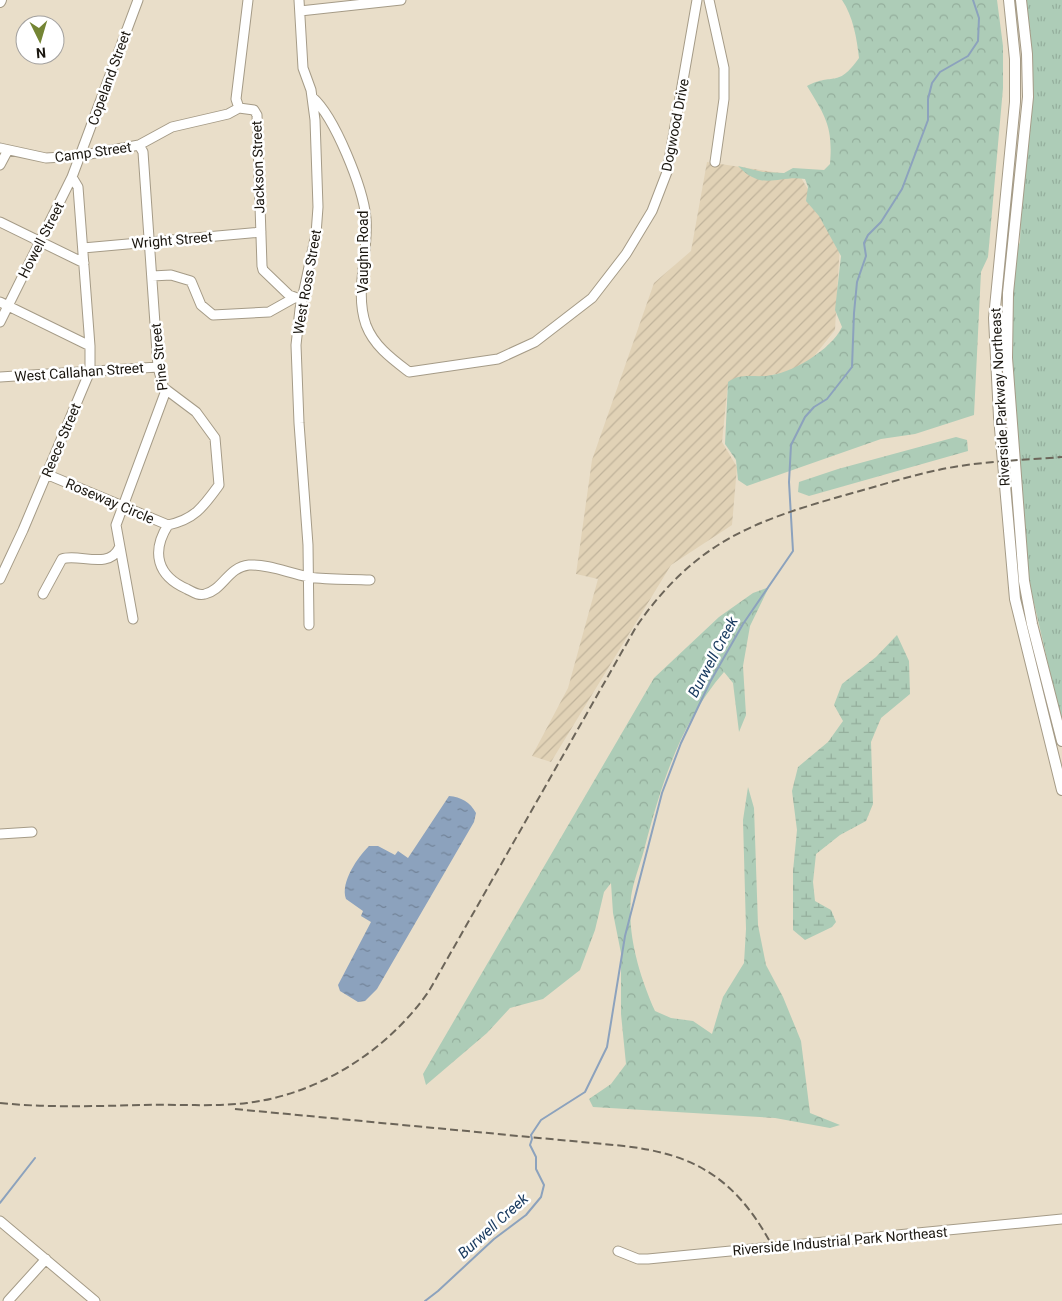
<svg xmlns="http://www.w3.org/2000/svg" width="1062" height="1301" viewBox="0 0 1062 1301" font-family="Roboto,sans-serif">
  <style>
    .industrial { fill: url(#industrial-furrows) }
    .grass { fill: url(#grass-tufts) }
    .forest { fill: url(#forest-crowns) }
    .wetland { fill: url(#wetland-marsh) }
    .water { fill: url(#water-ripples) }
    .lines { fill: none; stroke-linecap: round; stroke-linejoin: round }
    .stream { stroke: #8ca2bd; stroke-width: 2 }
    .minor-casing { stroke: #a59b87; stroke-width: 11 }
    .major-casing { stroke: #a59b87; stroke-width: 12 }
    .minor { stroke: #fff; stroke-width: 9 }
    .major { stroke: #fff; stroke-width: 10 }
    .rail { stroke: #6c6559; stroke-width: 2; stroke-dasharray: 8 4; stroke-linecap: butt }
    .labels { text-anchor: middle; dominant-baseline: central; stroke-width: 5; stroke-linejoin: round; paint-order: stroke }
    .street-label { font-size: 14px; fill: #19150e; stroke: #fff }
    .water-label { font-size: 15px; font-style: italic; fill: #1b3c61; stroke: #fff }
  </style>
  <defs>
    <pattern id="industrial-furrows" width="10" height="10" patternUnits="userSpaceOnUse" patternTransform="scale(1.25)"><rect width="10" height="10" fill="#e1d2b6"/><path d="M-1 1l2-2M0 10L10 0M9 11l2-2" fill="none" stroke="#c0b39b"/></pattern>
    <pattern id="grass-tufts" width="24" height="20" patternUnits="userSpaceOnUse" patternTransform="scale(1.25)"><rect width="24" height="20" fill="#adccb7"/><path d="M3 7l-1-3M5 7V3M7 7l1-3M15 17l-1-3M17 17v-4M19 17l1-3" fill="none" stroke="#94ae9c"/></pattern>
    <pattern id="forest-crowns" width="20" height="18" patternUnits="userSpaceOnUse" patternTransform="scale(1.25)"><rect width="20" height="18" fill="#adccb7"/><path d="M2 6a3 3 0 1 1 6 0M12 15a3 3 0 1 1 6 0" fill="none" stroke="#94ae9c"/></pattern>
    <pattern id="wetland-marsh" width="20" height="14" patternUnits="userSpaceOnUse" patternTransform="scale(1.25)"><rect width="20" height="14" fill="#adccb7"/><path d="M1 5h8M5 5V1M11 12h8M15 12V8" fill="none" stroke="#94ae9c"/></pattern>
    <pattern id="water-ripples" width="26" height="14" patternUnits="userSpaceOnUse" patternTransform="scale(1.25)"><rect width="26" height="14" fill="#8ca2bd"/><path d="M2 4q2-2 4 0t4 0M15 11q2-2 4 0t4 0" fill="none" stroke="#728398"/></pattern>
  </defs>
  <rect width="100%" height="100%" fill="#e9dec9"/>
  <path class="industrial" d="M707,162L800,176L840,243L835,330L804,369L728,383L722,442L737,467L732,525L671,565L551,762L532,756L568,688L598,579L576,574L592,460L654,283L691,251Z"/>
  <path class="grass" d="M1025,0H1062V724L1028,577L1011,355V303L1016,252L1020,242L1021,204L1031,114Z"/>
  <path class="forest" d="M842,0H997L1003,46V88L988,257L981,272L974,415L915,434L881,439L747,486L738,480L736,460L725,444L728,382C740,373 752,377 766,376C791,374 831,350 842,327L835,310L841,256L819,216L806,201L808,187L805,179C777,175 763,192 738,166L763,172L784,173L793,168L824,170L830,164C833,127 826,117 807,86C834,72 837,89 859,58C857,39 853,16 842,0Z
    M956,437L967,440L968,451L809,496L798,492L799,482L838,469Z
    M769,587L750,626L743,666L746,715L739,732L733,683L724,672C680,723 661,785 644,850C640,865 633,882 631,897C627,936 640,977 655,1011L671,1018L693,1021L712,1034L723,997L744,963L746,929L743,820L748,787L754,808L758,925L766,965L783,997L801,1041L810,1113L840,1125L830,1128L775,1118L593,1107L589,1099L611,1084L626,1064L621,1014V953L613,913L611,883L604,892L595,930L580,970L543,999L510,1008L487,1033L426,1085L423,1074L654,678L719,617L753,593Z"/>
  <path class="wetland" d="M897,635L909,661L910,694L881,718L871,742L873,804L866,821L840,835L816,854L813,882L815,901L831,910L836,922L832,927L805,940L793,930V871L797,830L792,791L798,767L828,742L843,721L834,705L842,684L876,657Z"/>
  <path class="water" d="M449,796C461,797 470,802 476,813L474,822L377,989L365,1001L358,1002L340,991L338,985L371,922L361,916L363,911L346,899C340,882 358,857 369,846H378L395,855L398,851L408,858Z"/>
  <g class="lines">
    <path class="stream" d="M0,1203L35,1158
      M425,1301L438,1291L494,1239L526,1215L541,1197L544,1185L536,1169V1157L530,1145L532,1139L531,1135L541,1120L585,1092L607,1047L625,936L662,793L681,743L710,682L743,624L793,551L789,482L791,445L805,417L814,407L827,399L852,367L854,313L857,282L866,256L864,243L868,235L881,222L902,189L928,120V99L932,83L940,72L968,56L978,41L979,18L973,0"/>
    <defs>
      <path id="minor" d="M248,0L236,99L239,108L254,110L257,115L262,266L263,270L289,295L302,300
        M299,0L303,68L311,90L315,120L318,207L316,234L300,309L296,345L299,423L308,545L309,625
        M709,0L724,68V99L715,162
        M300,11L401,0
        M312,97C335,117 363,188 366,218C369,253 354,291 366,325C374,346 392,359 409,372L498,359L535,342L592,298L626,254L652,211L667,172L697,0
        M0,148L46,158L79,156L139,145L172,127L228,114L239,108
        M0,165L8,150
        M0,222L84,263
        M83,248L261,232
        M152,276L171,275L191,281L201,305L213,315L269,312L294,298
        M0,302L90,346
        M0,322L72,177L138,0
        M0,377L158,367
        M46,474L168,525C195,519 203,507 219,485L215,438L196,412L164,388
        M168,525C151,552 157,576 187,589C193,592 198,596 205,594C223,590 228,567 249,565C269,564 288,573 309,577C328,580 350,579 370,580
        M0,579L23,530L90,371V346L78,187L72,177
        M43,594L62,559C78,553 109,570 119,548
        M133,619L116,525L165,393L158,367L143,152L139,145
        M0,834L32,832
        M0,1221L95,1301
        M618,1251L638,1259H648L1062,1219
        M8,1301L46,1259"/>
      <path id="major" d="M1009,0L1015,59V102L994,318L999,417L1015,599L1062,790
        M1021,0L1027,54L1028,97L1008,293L1007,358L1024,581L1032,624L1062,741
        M0,2L1,0"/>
    </defs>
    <use href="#minor" class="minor-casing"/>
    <use href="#major" class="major-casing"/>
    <use href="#minor" class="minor"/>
    <use href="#major" class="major"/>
    <path class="rail" d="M0,1103C48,1108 97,1106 144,1105C178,1104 213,1107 247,1103C320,1094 388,1050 429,991L636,627C695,542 753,521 849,494C882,485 915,474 948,468C986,461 1024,460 1062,457
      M235,1109L624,1146C694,1154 734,1178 769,1240"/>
  </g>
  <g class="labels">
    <g class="street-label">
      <text transform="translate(109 78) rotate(-70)">Copeland Street</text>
      <text transform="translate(675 125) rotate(-79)">Dogwood Drive</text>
      <text transform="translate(93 152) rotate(-8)">Camp Street</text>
      <text transform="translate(258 167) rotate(-92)">Jackson Street</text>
      <text transform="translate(41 240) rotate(-63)">Howell Street</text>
      <text transform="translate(172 240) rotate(-5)">Wright Street</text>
      <text transform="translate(363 252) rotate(-90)">Vaughn Road</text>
      <text transform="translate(307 282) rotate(-80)">West Ross Street</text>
      <text transform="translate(159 357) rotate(-96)">Pine Street</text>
      <text transform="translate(79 372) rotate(-4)">West Callahan Street</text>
      <text transform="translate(1000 397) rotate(-93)">Riverside Parkway Northeast</text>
      <text transform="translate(61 440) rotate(-67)">Reece Street</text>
      <text transform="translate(110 501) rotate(23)">Roseway Circle</text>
      <text transform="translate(840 1241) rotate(-5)">Riverside Industrial Park Northeast</text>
    </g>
    <g class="water-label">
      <text transform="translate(713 657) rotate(-62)">Burwell Creek</text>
      <text transform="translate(493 1226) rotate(-42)">Burwell Creek</text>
    </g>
  </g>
  <g transform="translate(40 40) rotate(175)"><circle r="24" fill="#ffffff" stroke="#a3a19f"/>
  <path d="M0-4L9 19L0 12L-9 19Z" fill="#748534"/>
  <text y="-8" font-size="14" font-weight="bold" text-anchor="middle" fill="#19150e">N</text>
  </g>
</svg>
